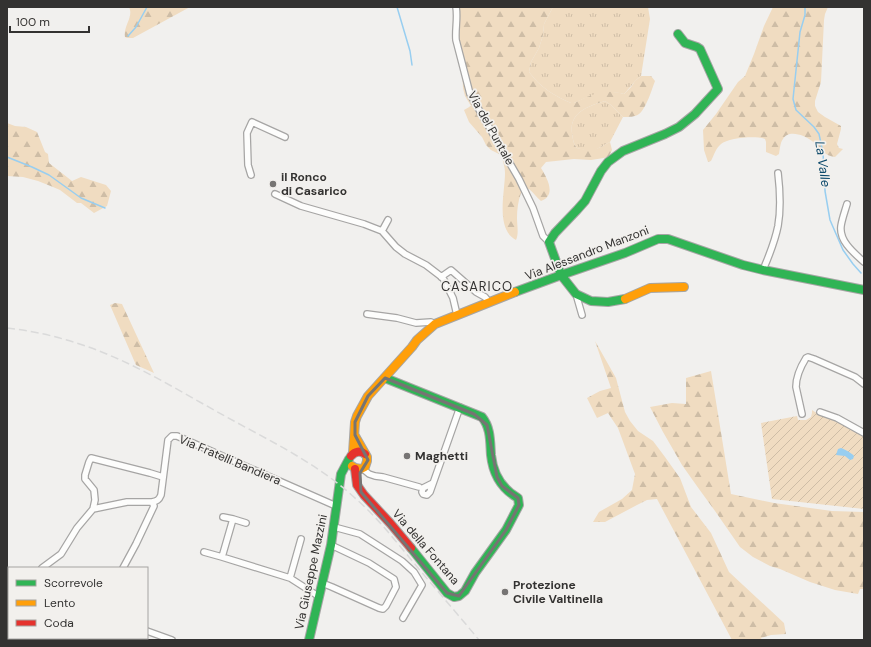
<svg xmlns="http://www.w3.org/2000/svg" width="871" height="647" viewBox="0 0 871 647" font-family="'DM Sans',sans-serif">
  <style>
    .grass { fill: url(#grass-tufts) }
    .forest { fill: url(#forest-firs) }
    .garden { fill: url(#garden-furrows) }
    .water { fill: #98cef0 }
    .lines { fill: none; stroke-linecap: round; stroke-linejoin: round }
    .stream { stroke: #98cef0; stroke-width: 1.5 }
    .street-casing { stroke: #a6a5a4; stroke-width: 8 }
    .fast-casing { stroke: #a6a5a4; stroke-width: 10 }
    .slow-casing { stroke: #a6a5a4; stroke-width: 10 }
    .jam-casing { stroke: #a6a5a4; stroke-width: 10 }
    .street { stroke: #fdfdfc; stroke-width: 5.5 }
    .fast { stroke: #30b455; stroke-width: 8 }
    .slow { stroke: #ff9f0a; stroke-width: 8 }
    .jam { stroke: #e5322d; stroke-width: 8 }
    .rail { stroke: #dadada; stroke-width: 1.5; stroke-dasharray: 8 4; stroke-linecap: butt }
    .marked { fill: none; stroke: #767473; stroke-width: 3; stroke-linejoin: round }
    .poi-dot { fill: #767473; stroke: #f2f0ed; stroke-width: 1.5 }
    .labels { text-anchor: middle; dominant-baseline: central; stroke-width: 3.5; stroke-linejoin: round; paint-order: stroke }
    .street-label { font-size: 12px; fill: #333231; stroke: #f2f0ed }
    .poi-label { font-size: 12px; font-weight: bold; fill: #333231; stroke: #f2f0ed; text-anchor: start }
    .water-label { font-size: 13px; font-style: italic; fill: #0c496b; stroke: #f2f0ed }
    .neighbourhood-label { font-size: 13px; letter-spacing: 1px; fill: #333231; stroke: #f2f0ed }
  </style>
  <defs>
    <pattern id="grass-tufts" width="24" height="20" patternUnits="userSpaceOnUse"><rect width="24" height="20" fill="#f0dcc1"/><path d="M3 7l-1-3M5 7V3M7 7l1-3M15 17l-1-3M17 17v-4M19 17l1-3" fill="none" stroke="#cebda6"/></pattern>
    <pattern id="forest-firs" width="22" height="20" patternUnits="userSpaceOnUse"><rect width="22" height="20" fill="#f0dcc1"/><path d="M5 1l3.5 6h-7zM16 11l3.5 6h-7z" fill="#cebda6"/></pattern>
    <pattern id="garden-furrows" width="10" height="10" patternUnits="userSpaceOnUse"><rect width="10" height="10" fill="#f0dcc1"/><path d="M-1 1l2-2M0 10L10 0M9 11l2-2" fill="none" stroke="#cebda6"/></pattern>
  </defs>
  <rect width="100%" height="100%" fill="#f1f0ee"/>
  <path class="grass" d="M553,7H648L650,19L641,76C634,81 630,88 624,94C605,89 590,96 574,103H571C554,96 540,87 529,72L531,62L539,48L543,35L544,24Z
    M605,101L611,105L623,117L610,142L595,150L588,151L577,148C573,143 573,139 572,133C569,112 589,106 605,101Z
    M7,624H9V638H79L92,640H7Z"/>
  <path class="forest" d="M129,7H190L133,38H127L125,37C123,26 134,17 129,7Z
    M456,7H553L544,24L543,35L539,48L531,62L529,72C540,87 554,96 571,103H574C591,95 604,88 624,94L631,87L635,81L641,76H651L655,81C652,89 646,109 639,114C635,117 629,117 623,117L611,105L605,101C589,106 569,112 572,133C573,139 573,143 577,148C594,152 595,150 610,142L612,150L609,156L604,158L591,160L574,159L546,162L541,168C547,178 557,195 541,201C536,197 534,193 529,189L521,193C518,201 517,210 517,218C517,225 519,234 516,240C495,229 505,192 505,173C505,167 503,161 501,155L491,150L486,145L482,137L469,122L464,110L471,106L465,96L463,88L461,48L456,18Z
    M773,7H828L825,14L824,20L821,82L815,101V106L818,112L825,117L841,126V129L837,144L839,148L843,149L835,157C824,156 819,147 812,141C805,135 788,129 783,139C780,143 780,149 779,154L776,156L766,152V142L765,139C756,135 728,138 721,144C716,148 714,155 711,161L708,162L704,150L703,130L716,114L738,82L745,76L754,54L764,26Z
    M7,123L15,126L26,127L37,132L45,152L48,154L49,163L72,181L81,177L106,185L111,191L107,206L94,213L81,203H77L60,190L53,187L38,181L23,177L7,176Z
    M115,303L122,304L154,373L136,365L110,305Z
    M595,341L616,378L625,412L630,421L638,431L653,441L665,457L680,478L691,507L711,533L729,572L784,623L786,634L771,635L761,638L762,640H732L657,499L647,500L637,505L605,522H593L599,512L622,499L632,490L635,474L618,428L608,413L597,418L587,398L600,391L611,388Z
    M711,371L731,494L774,503L832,511L864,512V589H860L858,594L835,590L810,582L780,569L770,566L753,557L740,547L715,511L699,489L682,465L663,432L650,407L672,403L686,404V378Z"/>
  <path class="garden" d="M812,410L818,414L840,422L864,435V509L772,499L761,423L797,416L798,420H806L811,417L812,413Z"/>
  <path class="water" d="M841,448C844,449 852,453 854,456L853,459L850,460L845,456L836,455L838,449Z"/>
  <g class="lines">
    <path class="stream" d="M397,7L410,51L412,65
      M805,7V15L800,32L793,99L796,110L814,127L819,134L823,153L825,191L830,220L843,250L853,264L861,273
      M128,36L136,27L147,7
      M7,157L32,167L49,175L81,198L105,208"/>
    <defs>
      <path id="street" d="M456,7C458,18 455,29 456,40L470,94L519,179L533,208L543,236L549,242
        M251,175L248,165L247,133L252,122L285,137
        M275,194L301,206L364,224L382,231L396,247L405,254L426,265L443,278L453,298L457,315
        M847,204C845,211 842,219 841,226C839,241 854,253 864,262
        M382,231L388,220
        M763,270C769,256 775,241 778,226C781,209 780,190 778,173
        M441,277L451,270L476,292L485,297L489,302
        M576,294L582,315
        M367,314L397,318L416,323L431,322L435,324
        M820,412L837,418L864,433
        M802,414L796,387C796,377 801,366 806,358L808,357L814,359L855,377L864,384
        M363,469L369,474L375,476L383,477L419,487
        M433,483L423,488L422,492L423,494L427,495L430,492L460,407
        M93,509L127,502H152
        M223,517L233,519
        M334,527L360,534L402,561L414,572L422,585L403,618
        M204,552L222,557L290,578L318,596
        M222,557L233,519L246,523
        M42,568L61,554L77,528L93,509L95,500L94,490L85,479V475L89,462L91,458L150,473L163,477
        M123,568L136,544L154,506L152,502C157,501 159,500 161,495L168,440L172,436H177L336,506
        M290,578L301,539
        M322,583L332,587L379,608L383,609L386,606L396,587L394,579L369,563L331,545
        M7,587L8,598L7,601
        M147,631L172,640"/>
      <path id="fast" d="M515,292L564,274L625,253L658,239H668L743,265L763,270L864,290
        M625,299L608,302L591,301L576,294L561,275L549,242L555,233L577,210L585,201L601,171L608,162L623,151L665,134L679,127L695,114L718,89L700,49L697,47L685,43L678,34
        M385,378L482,417C491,428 490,442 491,455C493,474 502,489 518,498L519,505L506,530L475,573L465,591L459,596L454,597L447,593L411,548
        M309,640L331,545L341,474L349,459"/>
      <path id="slow" d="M625,299L650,288L684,287
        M353,453L355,422L357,416L368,396L412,347L417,340L435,324L515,292
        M352,466L355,468L361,469L365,467L367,461V457L355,436"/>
      <path id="jam" d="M351,456C355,451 360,450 365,454
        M355,469L357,485L364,495L390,523L411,548"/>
    </defs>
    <use href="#street" class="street-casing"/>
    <use href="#fast" class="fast-casing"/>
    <use href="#slow" class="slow-casing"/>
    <use href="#jam" class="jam-casing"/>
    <use href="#street" class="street"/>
    <use href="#fast" class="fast"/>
    <use href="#slow" class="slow"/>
    <use href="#jam" class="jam"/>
    <path class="rail" d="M7,328C42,332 76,341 109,355C152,373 193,399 234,421C276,444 321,466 356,499C376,516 392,537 409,557C432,585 456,612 479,640"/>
  </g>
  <path class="marked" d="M385,378L474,414L487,425L497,477L502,486L518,498L519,505L506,530L459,596L447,593L361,492L360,473L368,460L355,435V422L368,396Z"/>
  <g class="poi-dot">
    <circle cx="273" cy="184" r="4"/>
    <circle cx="407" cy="456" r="4"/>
    <circle cx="505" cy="592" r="4"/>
  </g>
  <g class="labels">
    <g class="street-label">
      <text transform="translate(491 128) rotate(61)">Via del Puntale</text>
      <text transform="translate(587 253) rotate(-21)">Via Alessandro Manzoni</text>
      <text transform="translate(230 460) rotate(23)">Via Fratelli Bandiera</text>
      <text transform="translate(426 547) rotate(49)">Via della Fontana</text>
      <text transform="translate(311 572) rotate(-78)">Via Giuseppe Mazzini</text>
    </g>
    <g class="poi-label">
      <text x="281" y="177">il Ronco<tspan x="281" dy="14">di Casarico</tspan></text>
      <text x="415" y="456">Maghetti</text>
      <text x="513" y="585">Protezione<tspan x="513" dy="14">Civile Valtinella</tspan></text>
    </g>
    <g class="water-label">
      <text transform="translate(823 164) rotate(82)">La Valle</text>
    </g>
    <g class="neighbourhood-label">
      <text x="477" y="286">CASARICO</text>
    </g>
  </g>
  <rect width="871" height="647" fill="none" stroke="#333231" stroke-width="16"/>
  <rect x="8" y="567" width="140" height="72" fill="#f2f0ed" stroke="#a6a4a2"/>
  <rect x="16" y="580" width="20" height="6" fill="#30b455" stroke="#a6a4a2"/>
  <text x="44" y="587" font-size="12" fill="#333231">Scorrevole</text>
  <rect x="16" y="600" width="20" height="6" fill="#ff9f0a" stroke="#a6a4a2"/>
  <text x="44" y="607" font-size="12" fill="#333231">Lento</text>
  <rect x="16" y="620" width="20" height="6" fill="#e5322d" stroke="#a6a4a2"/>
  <text x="44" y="627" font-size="12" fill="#333231">Coda</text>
  <path d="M10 26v6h79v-6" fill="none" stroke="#333231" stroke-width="2"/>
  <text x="16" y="26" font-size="12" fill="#333231" stroke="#f2f0ed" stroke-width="3" paint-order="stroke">100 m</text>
</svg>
